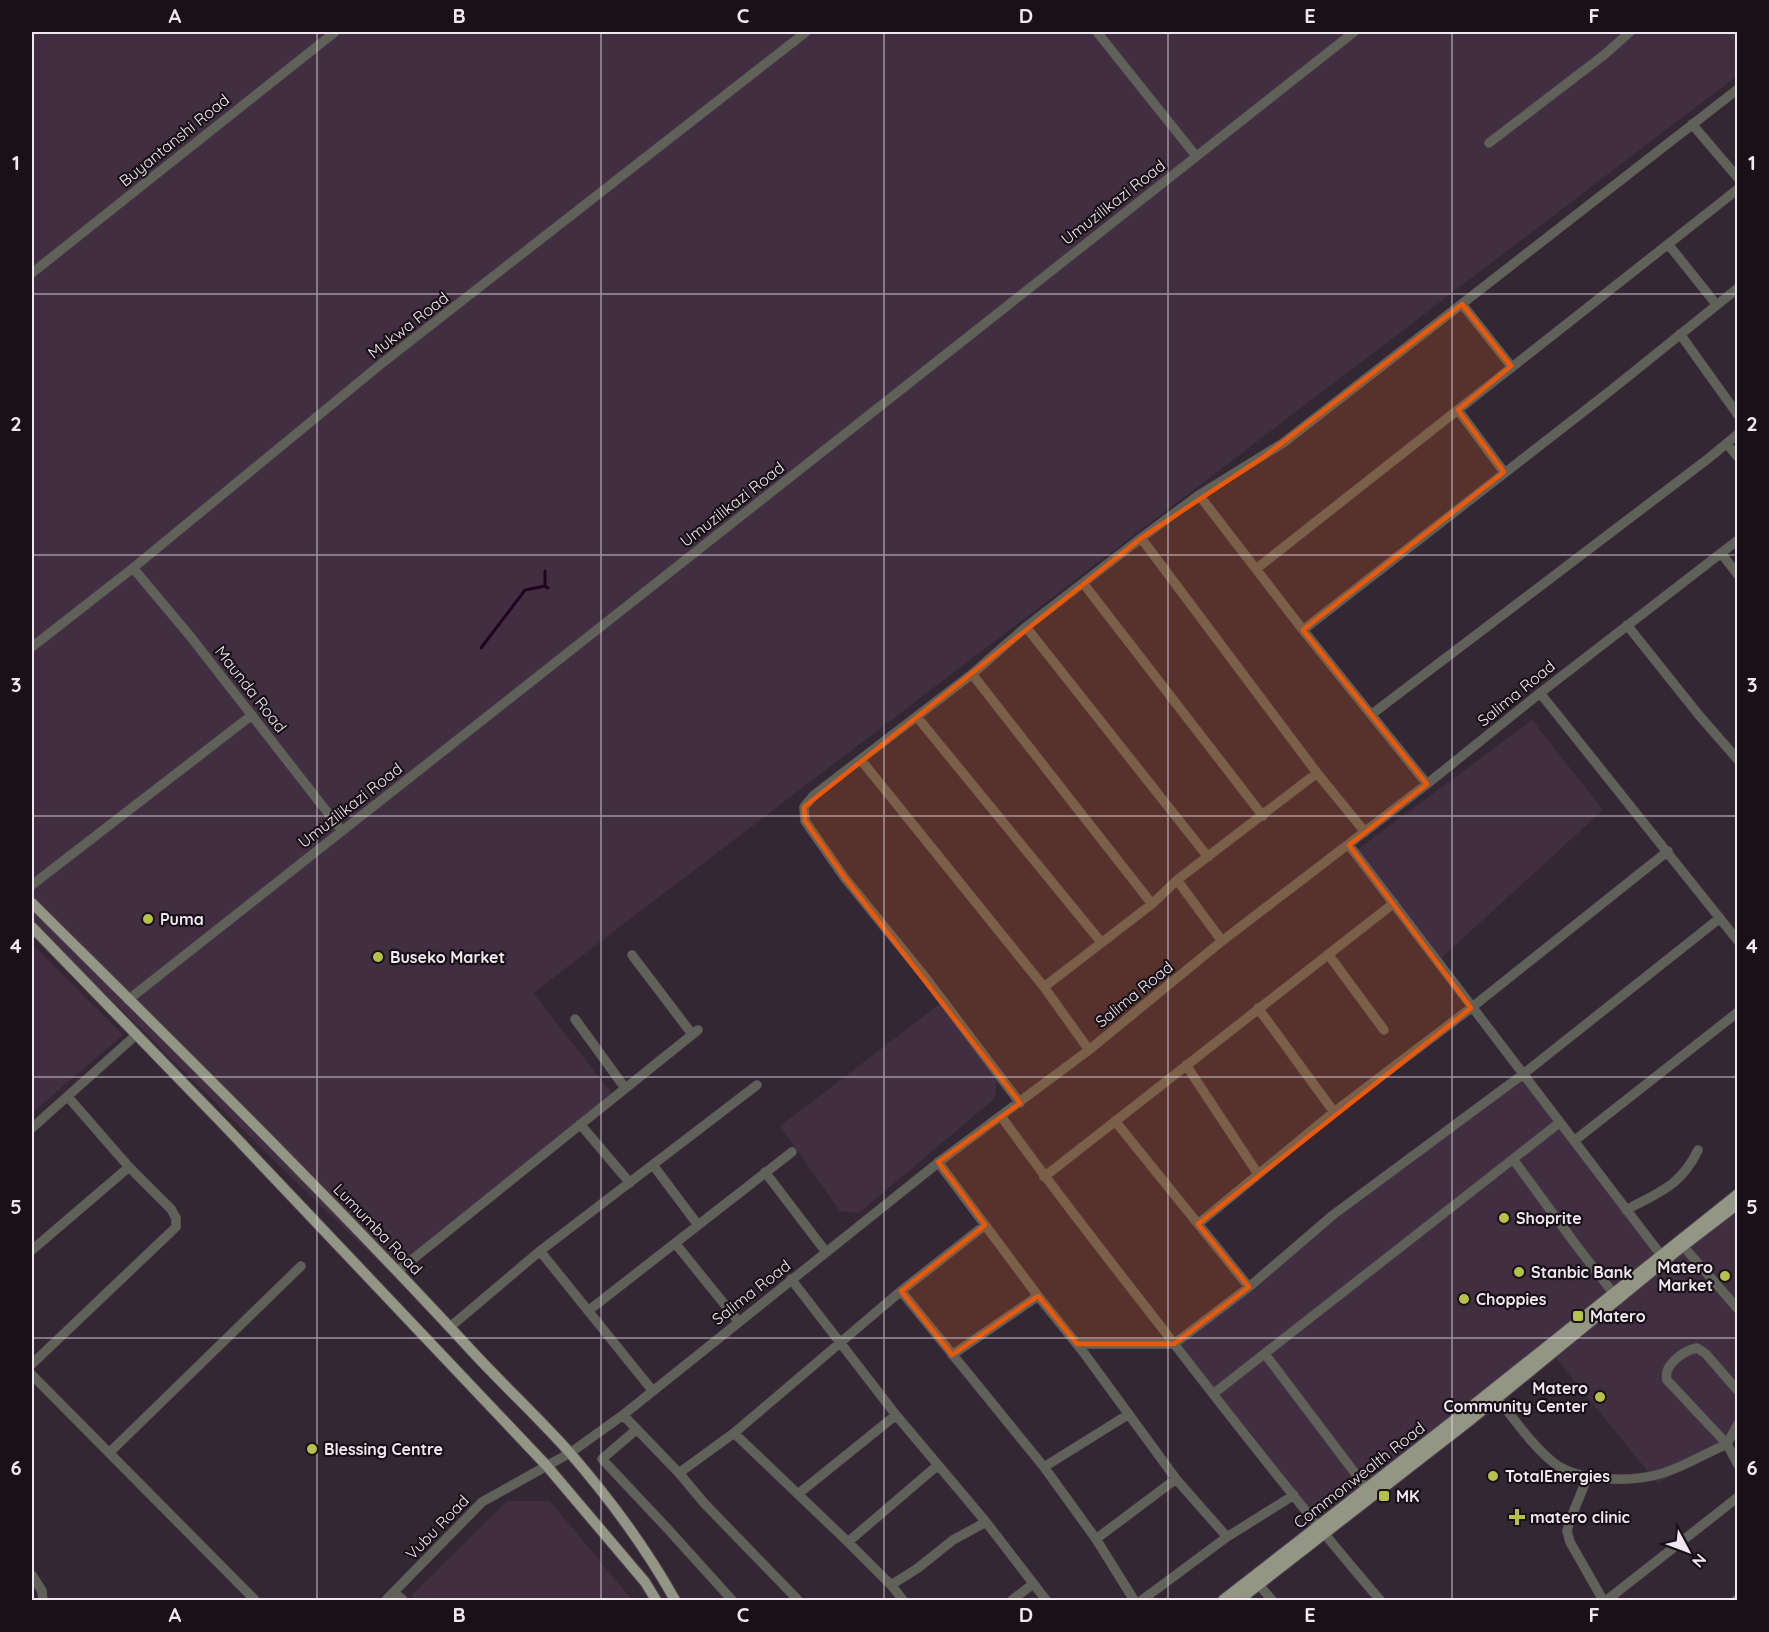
<svg xmlns="http://www.w3.org/2000/svg" width="1769" height="1632" viewBox="0 0 1769 1632" font-family="Quicksand,sans-serif">
  <style>
    .built { fill: #412f41 }
    .lines { fill: none; stroke-linecap: round; stroke-linejoin: round }
    .stream { stroke: #220322; stroke-width: 3 }
    .minor-casing { stroke: #4e424e; stroke-width: 10 }
    .major-casing { stroke: #4e424e; stroke-width: 12 }
    .minor { stroke: #606259; stroke-width: 9 }
    .major { stroke: #939684; stroke-width: 10 }
    .marked { fill: #e8590c; fill-opacity: 0.2; stroke: #e8590c; stroke-width: 4.5; stroke-linejoin: round }
    .grid { fill: none; stroke: #f1e7f0; stroke-width: 1.5; stroke-opacity: 0.55 }
    .poi-dot { fill: #b5c249; stroke: #181218; stroke-width: 2 }
    .labels { text-anchor: middle; dominant-baseline: central; stroke-width: 4.5; stroke-linejoin: round; paint-order: stroke }
    .street-label { font-size: 16px; fill: #f1e7f0; stroke: #181218 }
    .poi-label { font-size: 16px; font-weight: bold; fill: #f1e7f0; stroke: #181218; text-anchor: start }
    .neatline { fill: none; stroke: #f1e7f0; stroke-width: 2 }
    .grid-label { font-size: 20px; text-anchor: middle; font-weight: bold; fill: #f1e7f0 }
  </style>
  <rect width="100%" height="100%" fill="#342734"/>
  <path class="built" d="M32,32H1737L1738,75L533,993L613,1095L427,1245L397,1279L291,1177L32,921Z
    M1532,720L1603,810L1438,961L1357,850Z
    M32,944L123,1035L32,1113Z
    M940,1004L998,1078L994,1099L859,1213L840,1211L780,1126Z
    M1523,1076L1665,1262L1737,1207V1427L1731,1439L1658,1484L1551,1352L1320,1532L1174,1344Z
    M507,1501H550L632,1600H416L411,1596Z"/>
  <g class="lines">
    <path class="stream" d="M545,571V586
      M481,648L525,590L545,586L548,588"/>
    <defs>
      <path id="minor" d="M1097,32L1196,156
        M1692,124L1738,178
        M1489,143L1604,55L1630,32
        M1668,244L1716,304
        M32,273L335,32
        M1462,304L1511,366
        M1680,334L1738,415
        M1458,410L1504,472
        M1727,444L1738,457
        M1199,495L1303,630L1427,784
        M1141,538L1317,773L1365,832
        M1721,553L1738,575
        M133,568L190,636L342,831
        M1256,569L1738,189
        M1083,583L1263,816
        M1627,625L1698,714L1738,760
        M1026,627L1208,857
        M1303,630L1610,391L1738,288
        M32,647L133,568L381,364L806,32
        M972,674L1152,904
        M1540,693L1738,941
        M1372,714L1709,458L1738,434
        M917,717L1101,942
        M861,760L1044,987L1089,1050
        M1349,845L1664,1259
        M1177,880L1222,941
        M32,885L252,715
        M1328,954L1384,1030
        M632,955L692,1034
        M1044,987L1152,904L1177,880L1317,773
        M128,1000L1354,32
        M1258,1008L1334,1112
        M575,1019L625,1088
        M1186,1065L1258,1174
        M1020,1103L925,977L844,877L805,821L804,807L814,795L972,674L1026,627L1141,538L1199,495L1283,443L1738,89
        M1001,1116C1050,1185 1103,1252 1155,1319C1228,1414 1302,1509 1380,1600
        M1115,1121L1249,1287
        M580,1124L630,1183
        M32,1128L136,1035
        M1574,1141L1738,1012
        M1513,1159L1576,1245L1617,1298
        M938,1162L1038,1296L1084,1353L1176,1479L1227,1537
        M653,1165L698,1225
        M765,1172L826,1252
        M1044,1177L1394,903
        M1626,1210C1659,1192 1681,1186 1698,1150
        M1198,1224L1334,1112L1471,1008L1668,851
        M675,1243L738,1321
        M1683,1246L1738,1309
        M32,1250L129,1167
        M540,1251L652,1390
        M398,1271L698,1030
        M791,1279L896,1415L986,1522L1046,1600
        M901,1291L1044,1467L1096,1539L1134,1600
        M588,1311L792,1152
        M450,1327L540,1251L757,1085
        M1077,1344H1174L1249,1287L1333,1215L1522,1075L1720,918
        M1265,1354L1367,1489
        M952,1355L1038,1296
        M32,1364L176,1227V1218L171,1209L129,1167L68,1097
        M32,1375L255,1600
        M1213,1394L1559,1123
        M1493,1394C1513,1416 1530,1444 1554,1463C1578,1482 1631,1482 1660,1474C1682,1468 1706,1453 1727,1444L1667,1380C1663,1365 1683,1351 1697,1348L1706,1354L1738,1391
        M623,1415L679,1473L704,1503L798,1600
        M1738,1424L1727,1444L1738,1465
        M637,1429L602,1459L666,1527L732,1600
        M734,1433L848,1542L891,1585L903,1600
        M109,1453L301,1266
        M1044,1467L1129,1414
        M679,1473L734,1433L901,1291L985,1225
        M1588,1476L1570,1520L1567,1531L1570,1542L1603,1600
        M798,1494L896,1415
        M1096,1539L1176,1479
        M848,1542L938,1465
        M32,1575L42,1591L43,1600
        M891,1585L918,1568L953,1540L986,1522
        M1259,1585L1272,1600
        M394,1592L403,1600
        M386,1600L482,1502L570,1453L623,1415L944,1158L1089,1050L1222,941L1427,784L1540,693L1738,540
        M1012,1600L1033,1584
        M1142,1600L1227,1537L1294,1495
        M1607,1600L1738,1497
        M1736,1600L1738,1599"/>
      <path id="major" d="M32,903C180,1050 329,1196 470,1349C503,1385 538,1417 570,1453C609,1498 646,1548 675,1600
        M32,927L224,1125L546,1465L645,1582L656,1600
        M1223,1600L1467,1410L1738,1194
        M1239,1600L1473,1418L1683,1246L1738,1204"/>
    </defs>
    <use href="#minor" class="minor-casing"/>
    <use href="#major" class="major-casing"/>
    <use href="#minor" class="minor"/>
    <use href="#major" class="major"/>
  </g>
  <path class="marked" d="M1462,304L1511,366L1458,410L1504,472L1303,630L1427,784L1349,845L1471,1008L1198,1224L1249,1287L1174,1344H1077L1038,1296L952,1355L901,1291L985,1225L938,1162L1020,1103L844,877L805,821L804,807L1141,538L1262,458Z"/>
  <path class="grid" d="M317,32V1600M601,32V1600M884,32V1600M1168,32V1600M1452,32V1600M32,294H1738M32,555H1738M32,816H1738M32,1077H1738M32,1338H1738"/>
  <g class="poi-dot">
    <circle cx="148" cy="919" r="6"/>
    <circle cx="378" cy="957" r="6"/>
    <circle cx="1504" cy="1218" r="6"/>
    <circle cx="1519" cy="1272" r="6"/>
    <circle cx="1725" cy="1276" r="6"/>
    <circle cx="1464" cy="1299" r="6"/>
    <rect x="1572" y="1310" width="12" height="12" rx="3"/>
    <circle cx="1600" cy="1397" r="6"/>
    <circle cx="312" cy="1449" r="6"/>
    <circle cx="1493" cy="1476" r="6"/>
    <rect x="1378" y="1490" width="12" height="12" rx="3"/>
    <path d="M1514 1508h6v6h6v6h-6v6h-6v-6h-6v-6h6z"/>
  </g>
  <g class="labels">
    <g class="street-label">
      <text transform="translate(174 140) rotate(-39)">Buyantanshi Road</text>
      <text transform="translate(1113 202) rotate(-38)">Umuzilikazi Road</text>
      <text transform="translate(408 325) rotate(-38)">Mukwa Road</text>
      <text transform="translate(732 504) rotate(-38)">Umuzilikazi Road</text>
      <text transform="translate(251 689) rotate(52)">Maunda Road</text>
      <text transform="translate(1516 693) rotate(-39)">Salima Road</text>
      <text transform="translate(350 805) rotate(-38)">Umuzilikazi Road</text>
      <text transform="translate(1134 994) rotate(-39)">Salima Road</text>
      <text transform="translate(378 1229) rotate(46)">Lumumba Road</text>
      <text transform="translate(751 1292) rotate(-38)">Salima Road</text>
      <text transform="translate(1359 1475) rotate(-38)">Commonwealth Road</text>
      <text transform="translate(437 1527) rotate(-46)">Vubu Road</text>
    </g>
    <g class="poi-label">
      <text x="160" y="919">Puma</text>
      <text x="390" y="957">Buseko Market</text>
      <text x="1516" y="1218">Shoprite</text>
      <text x="1713" y="1267" text-anchor="end">Matero<tspan x="1713" dy="18">Market</tspan></text>
      <text x="1531" y="1272">Stanbic Bank</text>
      <text x="1476" y="1299">Choppies</text>
      <text x="1590" y="1316">Matero</text>
      <text x="1588" y="1388" text-anchor="end">Matero<tspan x="1588" dy="18">Community Center</tspan></text>
      <text x="324" y="1449">Blessing Centre</text>
      <text x="1505" y="1476">TotalEnergies</text>
      <text x="1396" y="1496">MK</text>
      <text x="1530" y="1517">matero clinic</text>
    </g>
  </g>
  <rect width="1769" height="1632" fill="none" stroke="#181218" stroke-width="66"/>
  <g transform="translate(1688 1551) rotate(131)" stroke="#181218" stroke-width="4.5" paint-order="stroke">
  <path d="M0-4.5L10 22L0 15L-10 22Z" fill="#f1e7f0"/>
  <text y="-9" font-size="16" font-weight="bold" text-anchor="middle" fill="#f1e7f0">N</text>
  </g>
  <rect x="33" y="33" width="1703" height="1566" class="neatline"/>
  <g class="grid-label">
    <text x="175" y="23">A</text>
    <text x="459" y="23">B</text>
    <text x="743" y="23">C</text>
    <text x="1026" y="23">D</text>
    <text x="1310" y="23">E</text>
    <text x="1594" y="23">F</text>
    <text x="16" y="170">1</text>
    <text x="1752" y="170">1</text>
    <text x="16" y="431">2</text>
    <text x="1752" y="431">2</text>
    <text x="16" y="692">3</text>
    <text x="1752" y="692">3</text>
    <text x="16" y="953">4</text>
    <text x="1752" y="953">4</text>
    <text x="16" y="1214">5</text>
    <text x="1752" y="1214">5</text>
    <text x="16" y="1475">6</text>
    <text x="1752" y="1475">6</text>
    <text x="175" y="1622">A</text>
    <text x="459" y="1622">B</text>
    <text x="743" y="1622">C</text>
    <text x="1026" y="1622">D</text>
    <text x="1310" y="1622">E</text>
    <text x="1594" y="1622">F</text>
  </g>
</svg>
